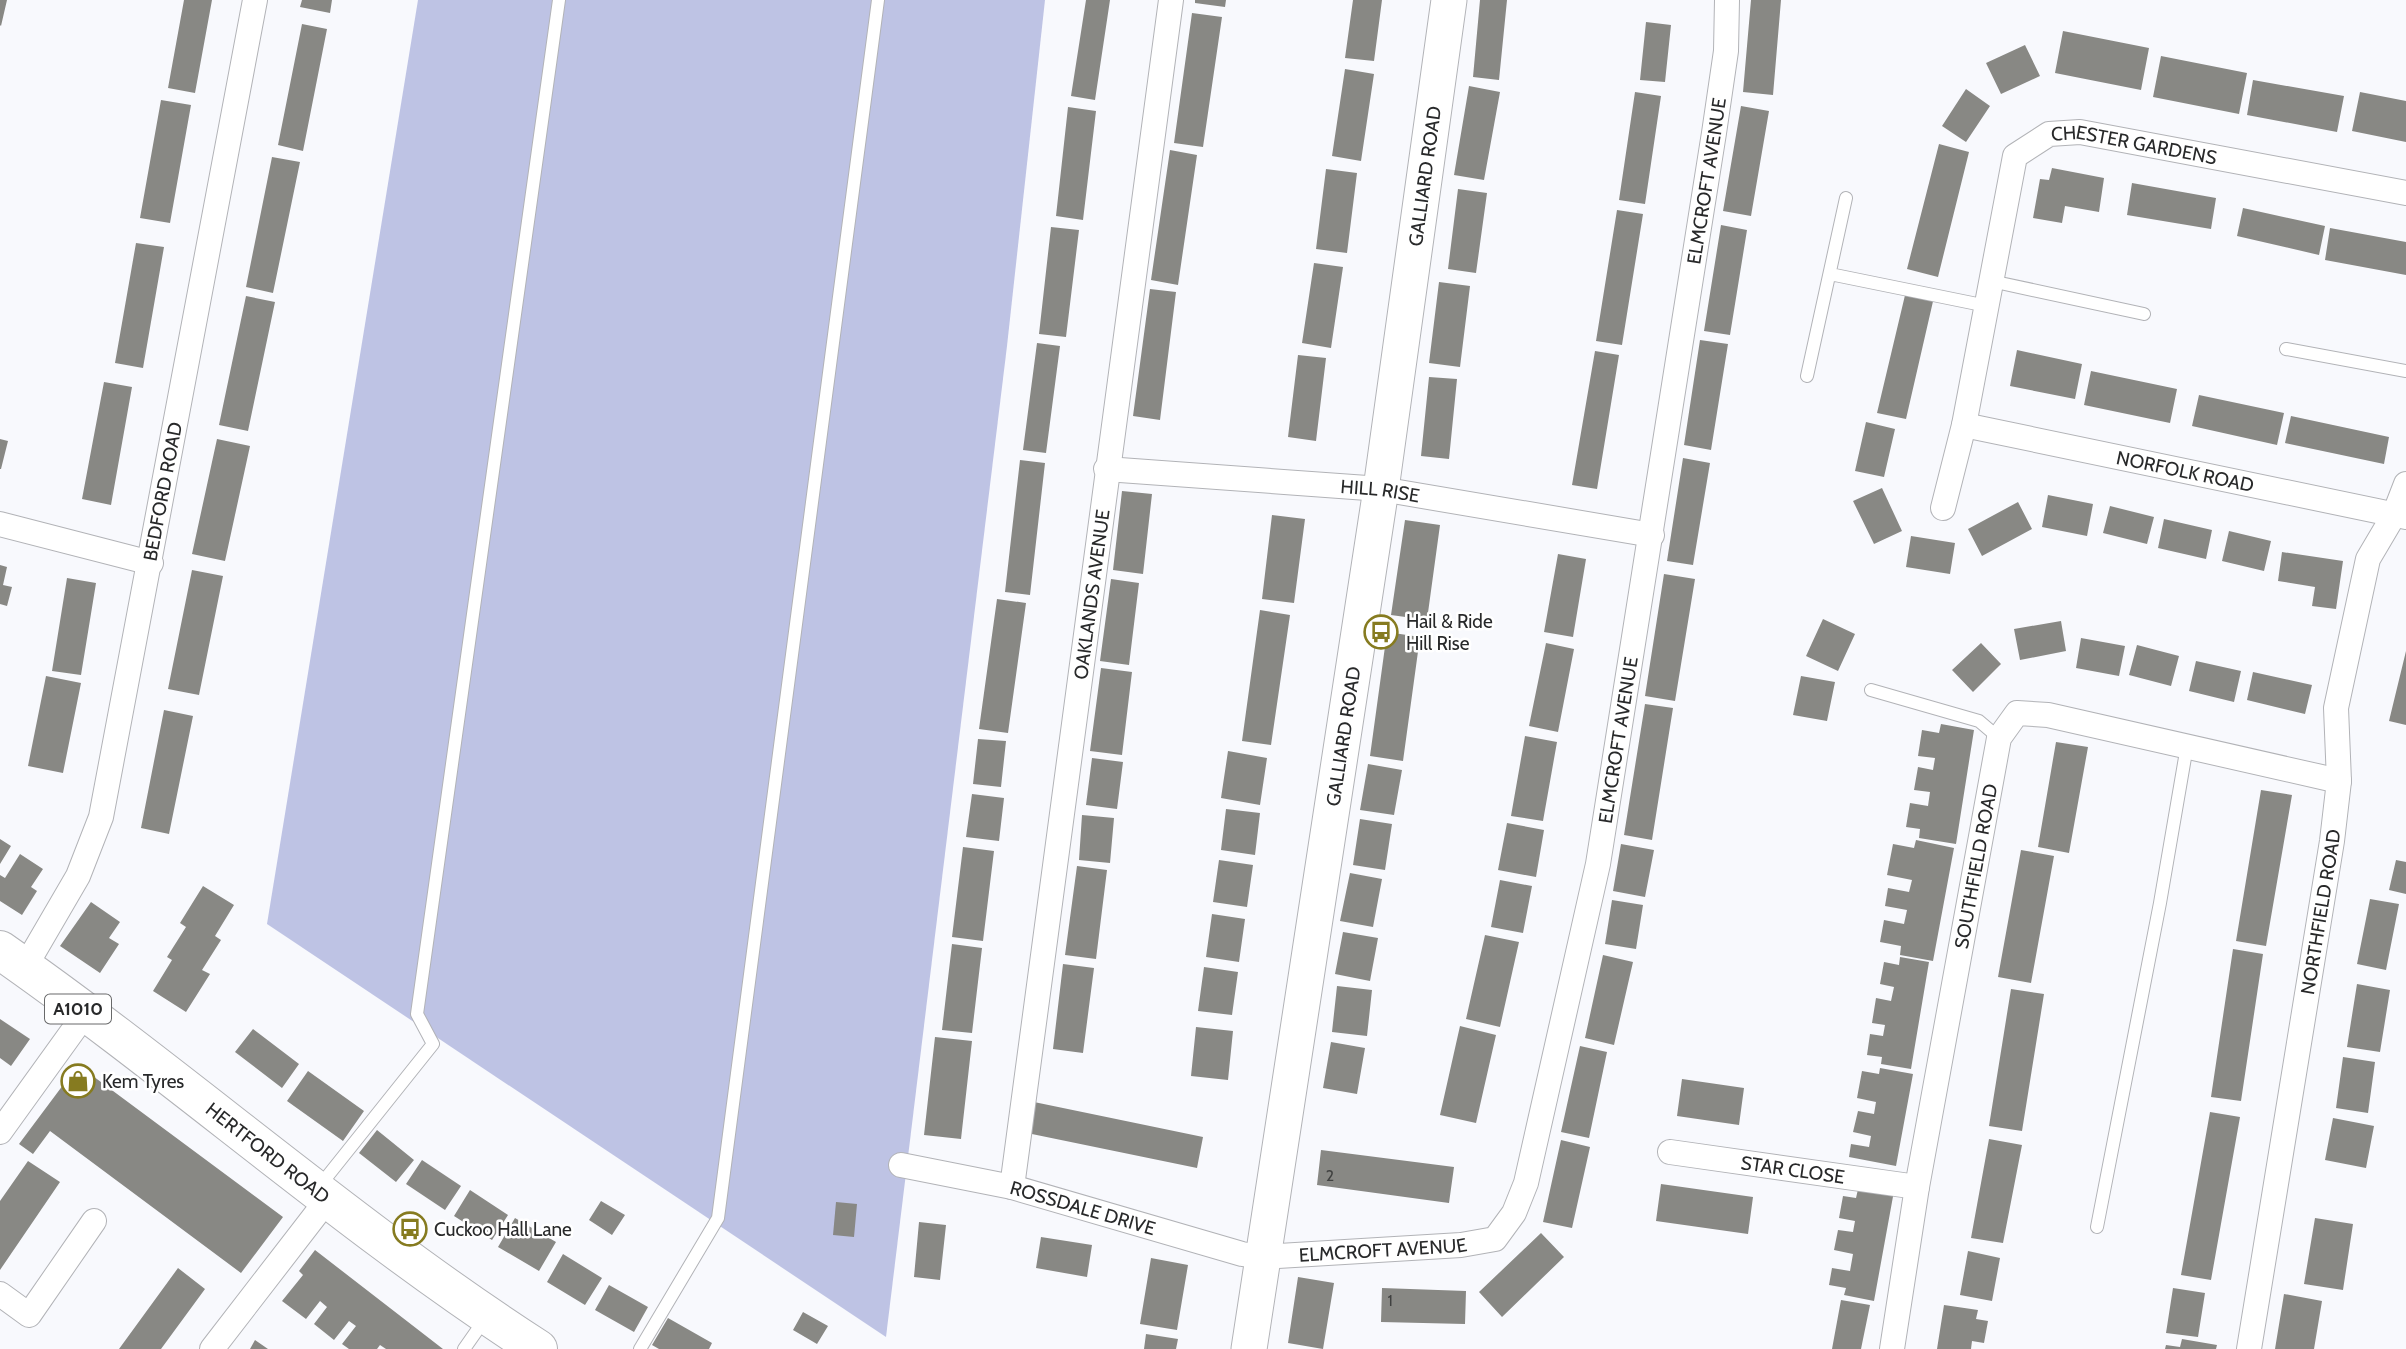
<svg xmlns="http://www.w3.org/2000/svg" width="2406" height="1349" viewBox="0 0 2406 1349" font-family="Cabin,sans-serif">
  <style>
    .green { fill: #bec3e4 }
    .building { fill: #888884 }
    .lines { fill: none; stroke-linecap: round; stroke-linejoin: round }
    .lane-casing { stroke: #b2b3b7; stroke-width: 14 }
    .street-casing { stroke: #b2b3b7; stroke-width: 26 }
    .secondary-casing { stroke: #b2b3b7; stroke-width: 37 }
    .primary-casing { stroke: #b2b3b7; stroke-width: 40 }
    .lane { stroke: #fff; stroke-width: 12 }
    .street { stroke: #fff; stroke-width: 24 }
    .secondary { stroke: #fff; stroke-width: 35 }
    .primary { stroke: #fff; stroke-width: 38 }
    .labels { text-anchor: middle; dominant-baseline: central; stroke-width: 5; stroke-linejoin: round; paint-order: stroke }
    .number-label { font-size: 16px; fill: #404140 }
    .shield { fill: #fff; stroke: #68696a; stroke-width: 2 }
    .shield-label { font-size: 18px; font-weight: bold; fill: #28292a }
    .street-label { font-size: 19px; fill: #28292a; stroke: #fff }
    .poi-label { font-size: 19px; fill: #28292a; stroke: #fff; text-anchor: start }
  </style>
  <rect width="100%" height="100%" fill="#f8f9fd"/>
  <path class="green" d="M418,0H1045L1007,346L886,1337L267,924Z"/>
  <path class="building" d="M0,0H7L1,26L0,25Z
    M184,0H212L195,93L168,88Z
    M302,0H332L330,13L300,7Z
    M1086,0H1110L1095,100L1071,96Z
    M1195,0H1226L1225,7L1195,3Z
    M1353,0H1382L1374,61L1345,58Z
    M1480,0H1507L1499,80L1473,77Z
    M1751,0H1781L1773,95L1743,92Z
    M1192,13L1222,17L1203,147L1174,143Z
    M1646,22L1671,25L1665,82L1640,80Z
    M302,24L327,29L303,151L278,145Z
    M2063,31L2149,48L2141,90L2055,73Z
    M2025,45L2040,76L2001,94L1986,63Z
    M2161,56L2247,73L2239,114L2153,97Z
    M1345,69L1374,74L1361,161L1332,156Z
    M2253,80L2344,96L2337,132L2247,115Z
    M1469,86L1500,92L1484,180L1454,175Z
    M1966,89L1990,106L1966,142L1942,126Z
    M1635,92L1661,96L1645,204L1619,200Z
    M2360,92L2406,101V142L2352,131Z
    M161,100L191,105L170,223L140,218Z
    M1741,106L1769,111L1751,216L1723,211Z
    M1068,107L1096,111L1083,220L1056,216Z
    M1939,144L1969,152L1938,277L1907,269Z
    M1170,150L1197,155L1178,285L1151,280Z
    M272,157L300,162L273,293L246,287Z
    M2052,168L2104,178L2099,212L2065,206L2062,223L2033,218L2040,179L2049,180Z
    M1326,169L1357,173L1347,253L1316,249Z
    M2132,183L2216,198L2211,229L2127,215Z
    M1458,189L1487,193L1476,273L1448,269Z
    M2243,208L2325,226L2319,255L2237,236Z
    M1617,210L1643,214L1622,345L1596,341Z
    M1721,225L1747,230L1730,335L1704,331Z
    M1051,227L1079,230L1066,337L1039,334Z
    M2330,228L2406,242V275L2325,260Z
    M136,243L164,247L143,368L115,363Z
    M1314,263L1343,267L1331,348L1302,343Z
    M1439,282L1470,286L1460,367L1429,363Z
    M1150,289L1176,292L1160,420L1133,416Z
    M1906,291L1934,297L1906,419L1877,413Z
    M246,296L275,302L248,431L219,425Z
    M1700,340L1728,344L1711,450L1684,445Z
    M1037,343L1060,346L1046,453L1023,450Z
    M2017,350L2082,364L2075,399L2010,386Z
    M1595,351L1619,355L1597,489L1572,485Z
    M1298,355L1326,358L1316,441L1288,437Z
    M2091,371L2177,389L2170,423L2084,405Z
    M1429,377L1457,379L1449,459L1421,456Z
    M104,382L132,387L111,505L82,499Z
    M2199,395L2284,413L2277,445L2192,426Z
    M2291,416L2389,437L2384,464L2285,443Z
    M1866,422L1895,429L1884,477L1855,471Z
    M0,439L8,441L1,469H0Z
    M217,439L250,446L225,561L192,554Z
    M1683,458L1710,463L1693,565L1667,561Z
    M1020,460L1045,463L1030,595L1005,592Z
    M1882,488L1902,531L1874,544L1853,501Z
    M1122,491L1152,494L1143,574L1113,570Z
    M2048,495L2093,504L2087,536L2042,527Z
    M2018,502L2032,529L1982,556L1968,529Z
    M2110,506L2154,517L2147,544L2103,533Z
    M1272,515L1305,519L1294,603L1262,599Z
    M2164,519L2212,530L2206,559L2158,548Z
    M1405,520L1440,525L1427,620L1391,615Z
    M2229,531L2271,541L2264,571L2222,561Z
    M1911,536L1955,543L1950,574L1906,567Z
    M2282,552L2343,561L2336,609L2312,606L2315,587L2278,581Z
    M1558,554L1586,559L1573,637L1544,632Z
    M0,565L7,567L3,585L12,587L7,606L0,604Z
    M192,570L223,576L199,695L168,689Z
    M1664,574L1695,579L1675,701L1645,696Z
    M67,578L96,583L81,675L52,671Z
    M1111,579L1139,583L1129,665L1100,661Z
    M997,599L1026,603L1008,733L979,729Z
    M1260,610L1290,615L1271,745L1242,741Z
    M1823,619L1855,634L1838,671L1806,656Z
    M2061,621L2066,651L2020,660L2014,629Z
    M1387,632L1420,637L1403,761L1370,756Z
    M2081,638L2125,646L2119,676L2076,668Z
    M1546,643L1574,649L1558,732L1529,726Z
    M1981,643L2001,664L1973,692L1952,670Z
    M2137,645L2179,656L2171,686L2129,675Z
    M2406,651V725L2389,721Z
    M2196,661L2241,671L2234,702L2189,691Z
    M1101,668L1132,672L1122,755L1090,751Z
    M2253,672L2312,685L2305,714L2247,700Z
    M46,676L81,683L63,773L28,766Z
    M1801,676L1835,682L1827,721L1793,715Z
    M1645,704L1673,708L1652,840L1624,835Z
    M164,710L193,716L169,834L141,828Z
    M1941,724L1974,730L1956,844L1919,838L1920,829L1906,827L1910,803L1928,806L1930,792L1914,790L1918,767L1933,770L1935,758L1918,756L1922,730L1939,733Z
    M1525,736L1557,742L1543,821L1511,816Z
    M978,739L1006,741L1001,787L973,784Z
    M2056,742L2088,747L2069,853L2038,847Z
    M1228,751L1267,758L1260,805L1221,798Z
    M1092,758L1123,762L1117,809L1086,805Z
    M1368,764L1402,770L1394,815L1360,810Z
    M2261,790L2292,795L2266,946L2236,941Z
    M972,794L1004,798L999,841L966,837Z
    M1226,809L1260,813L1255,855L1221,850Z
    M1082,815L1114,818L1110,863L1079,860Z
    M1360,819L1392,824L1385,870L1353,865Z
    M1507,823L1544,830L1536,877L1498,870Z
    M0,839L11,846L0,864Z
    M1916,840L1954,848L1933,961L1900,955L1901,946L1880,942L1884,920L1904,924L1907,910L1885,906L1888,888L1909,892L1912,880L1887,875L1893,844L1914,848Z
    M1621,844L1654,850L1645,897L1613,891Z
    M963,847L994,851L983,941L952,937Z
    M2021,850L2054,856L2031,983L1998,977Z
    M20,854L43,869L31,887L37,891L22,915L0,901V875L5,878Z
    M1219,860L1253,865L1247,907L1213,902Z
    M2396,860L2406,862V894L2389,890Z
    M1077,866L1107,870L1096,959L1065,955Z
    M1350,873L1382,879L1373,927L1340,921Z
    M1500,880L1532,886L1523,933L1491,927Z
    M203,886L234,905L215,936L221,940L202,970L210,974L186,1012L153,991L172,960L167,957L186,927L180,923Z
    M2370,899L2399,904L2386,970L2357,964Z
    M1612,900L1643,905L1636,949L1605,944Z
    M91,902L120,922L109,938L119,944L100,973L60,946Z
    M1212,914L1245,919L1239,962L1206,957Z
    M1343,932L1378,938L1370,981L1335,974Z
    M1485,935L1519,942L1500,1027L1466,1019Z
    M952,944L982,948L972,1033L942,1030Z
    M2233,949L2263,954L2241,1101L2211,1097Z
    M1603,955L1633,962L1614,1045L1585,1038Z
    M1900,957L1929,962L1911,1069L1881,1064L1882,1057L1867,1055L1870,1034L1883,1036L1885,1025L1872,1023L1876,998L1891,1001L1894,987L1880,984L1884,962L1899,965Z
    M1063,964L1094,968L1083,1053L1053,1049Z
    M1204,967L1238,972L1232,1015L1198,1011Z
    M2357,984L2390,990L2380,1052L2347,1047Z
    M1337,986L1372,990L1367,1036L1332,1032Z
    M2011,989L2044,994L2022,1131L1989,1126Z
    M0,1019L30,1039L11,1066L0,1058Z
    M1460,1026L1496,1035L1476,1123L1440,1115Z
    M1196,1027L1233,1031L1228,1080L1191,1076Z
    M253,1029L299,1064L282,1088L235,1052Z
    M935,1037L972,1041L961,1139L924,1135Z
    M1331,1042L1365,1048L1357,1094L1323,1088Z
    M1580,1046L1607,1052L1589,1138L1561,1132Z
    M2343,1057L2375,1062L2368,1113L2336,1108Z
    M78,1065L283,1217L241,1273L50,1131L33,1154L19,1144Z
    M1880,1068L1913,1074L1896,1166L1849,1157L1851,1144L1869,1147L1871,1136L1853,1132L1858,1111L1874,1114L1876,1102L1857,1098L1862,1071L1879,1074Z
    M308,1071L364,1111L343,1141L287,1101Z
    M1682,1079L1744,1088L1739,1125L1677,1116Z
    M1034,1102L1203,1137L1197,1168L1027,1133Z
    M2210,1112L2240,1117L2211,1280L2181,1275Z
    M2333,1118L2374,1126L2366,1168L2325,1160Z
    M377,1130L414,1160L396,1182L359,1153Z
    M1989,1139L2022,1145L2003,1243L1971,1238Z
    M1561,1140L1590,1147L1572,1228L1543,1222Z
    M1321,1150L1454,1167L1449,1203L1317,1185Z
    M422,1160L461,1186L445,1210L406,1184Z
    M28,1161L60,1182L0,1270V1201Z
    M1661,1184L1753,1197L1748,1234L1656,1221Z
    M1859,1185L1894,1191L1874,1301L1844,1295L1846,1288L1829,1285L1832,1268L1850,1271L1853,1254L1834,1250L1838,1230L1853,1232L1855,1221L1839,1218L1843,1196L1856,1198Z
    M470,1190L508,1215L492,1240L454,1216Z
    M601,1201L625,1215L612,1235L589,1220Z
    M836,1202L857,1204L854,1237L833,1235Z
    M515,1218L556,1242L539,1271L498,1247Z
    M2315,1218L2353,1224L2343,1290L2304,1284Z
    M919,1222L946,1225L940,1280L914,1277Z
    M1541,1233L1564,1257L1502,1317L1479,1292Z
    M1041,1237L1092,1245L1087,1277L1036,1268Z
    M315,1250L443,1349H386L380,1345L377,1349H349L342,1344L356,1326L349,1321L334,1340L314,1324L327,1307L320,1301L306,1319L282,1301L303,1275L299,1271Z
    M1968,1251L2000,1258L1992,1301L1960,1295Z
    M563,1254L602,1278L585,1305L547,1282Z
    M1151,1258L1188,1265L1177,1330L1140,1324Z
    M178,1268L205,1289L161,1349H119Z
    M1298,1277L1334,1283L1323,1349L1288,1343Z
    M609,1285L648,1307L634,1332L595,1310Z
    M1382,1288L1466,1291L1465,1324L1381,1322Z
    M2173,1288L2205,1293L2198,1337L2166,1333Z
    M2284,1294L2322,1301L2314,1349H2275Z
    M1841,1300L1870,1305L1861,1349H1832Z
    M1944,1305L1978,1310L1976,1319L1988,1321L1984,1343L1972,1341L1971,1349H1937Z
    M803,1312L828,1326L817,1344L793,1330Z
    M668,1318L712,1343L709,1349H659L652,1345Z
    M1146,1334L1178,1339L1176,1349H1144Z
    M2182,1339L2217,1345L2216,1349H2165L2166,1345L2180,1347Z
    M255,1340L268,1349H250Z"/>
  <g class="lines">
    <defs>
      <path id="lane" d="M1830,274L1987,306
        M1991,281L2144,314
        M2286,349L2406,371
        M1807,376L1846,198
        M1871,690L1979,721L1999,738
        M318,1188L433,1044L417,1014L559,0
        M2097,1227L2160,903L2187,746
        M464,1349L485,1319
        M640,1349L718,1218L878,0"/>
      <g id="street">
        <path id="s1" d="M1964,425L2406,517"/>
        <path id="s2" d="M1106,469L1381,489L1652,535"/>
        <path id="s3" d="M1943,508L1964,425L2015,156L2049,134L2080,132L2406,193"/>
        <path d="M0,524L151,563"/>
        <path id="s4" d="M25,967L78,876L101,817L255,0"/>
        <path d="M0,1132L85,1014"/>
        <path id="s5" d="M1670,1152L1917,1187"/>
        <path id="s6" d="M901,1165L1012,1187L1242,1254L1262,1257L1461,1245L1495,1239L1514,1213L1526,1183L1598,864L1714,133L1726,51L1727,0"/>
        <path id="s7" d="M1012,1187L1171,0"/>
        <path d="M0,1294L29,1315L94,1221"/>
        <path d="M212,1349L327,1200"/>
        <path id="s8" d="M1892,1349L1917,1187L1999,738L2017,713L2048,715L2339,781"/>
        <path id="s9" d="M2249,1349L2332,841L2339,781L2336,708L2368,559L2394,515L2406,484"/>
      </g>
      <g id="secondary">
        <path id="s10" d="M1249,1349L1381,489L1449,0"/>
      </g>
      <g id="primary">
        <path id="s11" d="M0,950C183,1078 350,1228 538,1349"/>
      </g>
    </defs>
    <use href="#lane" class="lane-casing"/>
    <use href="#street" class="street-casing"/>
    <use href="#secondary" class="secondary-casing"/>
    <use href="#primary" class="primary-casing"/>
    <use href="#lane" class="lane"/>
    <use href="#street" class="street"/>
    <use href="#secondary" class="secondary"/>
    <use href="#primary" class="primary"/>
  </g>
  <defs>
    <symbol id="bus-ring" viewBox="-11 -11 22 22"><circle r="9.5" fill="#fff" stroke="#867b20" stroke-width="1.5"/><path d="M-5-6H5V4H4V6H2V4H-2V6H-4V4H-5ZM-3.5-4V0h7V-4ZM-3.5 1.2v1.5H-2V1.2ZM2 1.2v1.5H3.5V1.2Z" fill="#867b20"/></symbol>
    <symbol id="shop-ring" viewBox="-11 -11 22 22"><circle r="9.5" fill="#fff" stroke="#867b20" stroke-width="1.5"/><path d="M-5-2.5h2.3a2.7 3.5 0 0 1 5.4 0H5L5.5 6h-11ZM-1.5-2.5h3a1.5 2.3 0 0 0-3 0Z" fill="#867b20"/></symbol>
  </defs>
  <g fill-rule="evenodd">
    <use href="#bus-ring" x="1362" y="613" width="38" height="38"/>
    <use href="#shop-ring" x="59" y="1062" width="38" height="38"/>
    <use href="#bus-ring" x="391" y="1210" width="38" height="38"/>
  </g>
  <g class="labels">
    <g class="number-label">
      <text x="1330" y="1175">2</text>
      <text x="1390" y="1300">1</text>
    </g>
    <rect class="shield" x="45" y="994.5" width="66" height="29" rx="5"/>
    <g class="shield-label">
      <text x="78" y="1009">A1010</text>
    </g>
    <g class="street-label">
      <text stroke="none"><textPath href="#s3" startOffset="486">CHESTER GARDENS</textPath></text>
      <text stroke="none"><textPath href="#s10" startOffset="1186">GALLIARD ROAD</textPath></text>
      <text stroke="none"><textPath href="#s6" startOffset="1690">ELMCROFT AVENUE</textPath></text>
      <text stroke="none"><textPath href="#s1" startOffset="226">NORFOLK ROAD</textPath></text>
      <text stroke="none"><textPath href="#s2" startOffset="275">HILL RISE</textPath></text>
      <text stroke="none"><textPath href="#s4" startOffset="500">BEDFORD ROAD</textPath></text>
      <text stroke="none"><textPath href="#s7" startOffset="598">OAKLANDS AVENUE</textPath></text>
      <text stroke="none"><textPath href="#s10" startOffset="620">GALLIARD ROAD</textPath></text>
      <text stroke="none"><textPath href="#s6" startOffset="1124">ELMCROFT AVENUE</textPath></text>
      <text stroke="none"><textPath href="#s8" startOffset="490">SOUTHFIELD ROAD</textPath></text>
      <text stroke="none"><textPath href="#s9" startOffset="443">NORTHFIELD ROAD</textPath></text>
      <text stroke="none"><textPath href="#s11" startOffset="336">HERTFORD ROAD</textPath></text>
      <text stroke="none"><textPath href="#s5" startOffset="124">STAR CLOSE</textPath></text>
      <text stroke="none"><textPath href="#s6" startOffset="187">ROSSDALE DRIVE</textPath></text>
      <text stroke="none"><textPath href="#s6" startOffset="494">ELMCROFT AVENUE</textPath></text>
    </g>
    <g class="poi-label">
      <text x="1406" y="621">Hail &amp; Ride<tspan x="1406" dy="22">Hill Rise</tspan></text>
      <text x="102" y="1081">Kem Tyres</text>
      <text x="434" y="1229">Cuckoo Hall Lane</text>
    </g>
  </g>
</svg>
